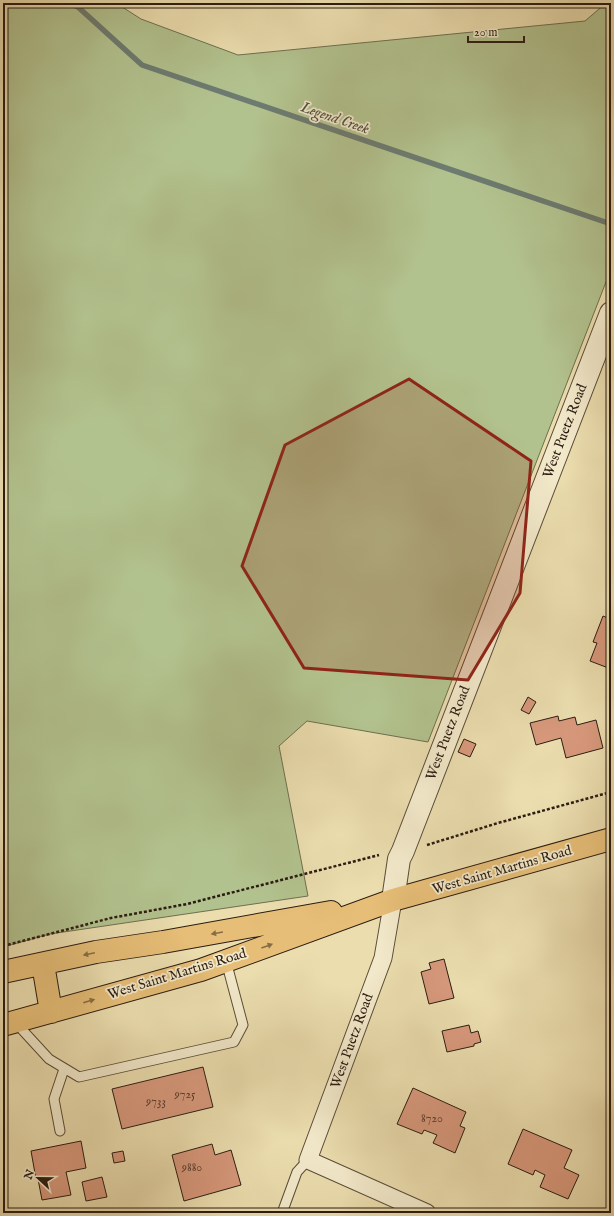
<svg xmlns="http://www.w3.org/2000/svg" width="614" height="1216" viewBox="0 0 614 1216" font-family="'IM FELL English',serif">
  <style>
    .green { fill: #b2c28e; stroke: #6e6f50 }
    .lines { fill: none; stroke-linecap: round; stroke-linejoin: round }
    .stream { stroke: #6d7b70; stroke-width: 5.5 }
    .building { fill: #d7987b; stroke: #2b1c12 }
    .service-casing { stroke: #5b4c39; stroke-width: 11 }
    .minor-casing { stroke: #5b4c39; stroke-width: 19 }
    .tertiary-casing { stroke: #5b4c39; stroke-width: 24 }
    .primary-casing { stroke: #2b1c12; stroke-width: 24 }
    .path { stroke: #2b1c12; stroke-width: 2.5; stroke-dasharray: 3 2; stroke-linecap: butt }
    .service { stroke: #f2e9ca; stroke-width: 9 }
    .minor { stroke: #f2e9ca; stroke-width: 17 }
    .tertiary { stroke: #f2e9ca; stroke-width: 22 }
    .primary { stroke: #e6be77; stroke-width: 22 }
    .oneway { fill: #886d44 }
    .marked { fill: #8f2418; fill-opacity: 0.2; stroke: #8f2418; stroke-width: 3; stroke-linejoin: round }
    .labels { text-anchor: middle; dominant-baseline: central; stroke-width: 3.5; stroke-linejoin: round; paint-order: stroke }
    .number-label { font-size: 12px; fill: #563b2c }
    .street-label { font-size: 14px; fill: #2b1c12; stroke: #f2e9ca }
    .water-label { font-size: 15px; font-style: italic; fill: #4c4c41; stroke: #f2e9ca }
  </style>
  <rect width="100%" height="100%" fill="#ebddae"/>
  <filter id="stains"><feTurbulence type="fractalNoise" baseFrequency=".005" numOctaves="4"/><feColorMatrix values="0 0 0 0 .2 0 0 0 0 .09 0 0 0 0 .02 0 0 0 .5 -.17"/></filter>
  <radialGradient id="worn" r=".72"><stop offset=".6" stop-color="#630" stop-opacity="0"/><stop offset="1" stop-color="#630" stop-opacity=".3"/></radialGradient>
  <path class="green" d="M3,3H116L141,19L238,55L585,21L606,3H611V269L428,742L307,721L279,746L308,896L50,934L3,947Z"/>
  <g class="lines">
    <path class="stream" d="M69,3L78,7L142,65L611,224"/>
  </g>
  <path class="building" d="M603,616L610,619L611,618V669L590,661L597,643L593,642Z
    M528,697L536,702L529,714L521,710Z
    M558,716L559,721L575,717L577,725L596,720L603,748L566,758L561,738L536,745L530,723Z
    M464,739L476,744L470,757L458,752Z
    M444,959L454,998L429,1004L421,972L431,969L429,963Z
    M469,1025L471,1033L478,1031L481,1042L474,1044V1046L447,1052L442,1031Z
    M203,1067L213,1107L122,1129L112,1089Z
    M413,1088L466,1112L460,1126L465,1128L455,1153L433,1143L437,1135L424,1130L422,1134L397,1124Z
    M523,1129L572,1150L564,1168L579,1175L568,1199L540,1187L545,1175L535,1170L533,1175L508,1164Z
    M81,1141L86,1168L66,1172L71,1195L42,1200L38,1179H36L31,1151Z
    M212,1144L215,1155L231,1150L241,1185L184,1201L172,1155Z
    M123,1151L125,1161L114,1163L112,1153Z
    M102,1177L107,1197L86,1201L82,1182Z"/>
  <g class="lines">
    <defs>
      <path id="service" d="M16,1023L49,1059L79,1077L234,1042L243,1025L226,961
        M60,1131L54,1099L64,1069
        M282,1213L297,1172L308,1160"/>
      <path id="minor" d="M393,900L383,958L308,1160L427,1213"/>
      <path id="tertiary" d="M393,900L399,859L403,851L611,313"/>
      <path id="primary" d="M43,964L51,1012
        M3,972L96,952L163,942L331,912
        M3,1025L201,970L393,900L611,839"/>
    </defs>
    <use href="#service" class="service-casing"/>
    <use href="#minor" class="minor-casing"/>
    <use href="#tertiary" class="tertiary-casing"/>
    <use href="#primary" class="primary-casing"/>
    <path class="path" d="M427,845L498,823L611,792
      M3,946L111,918L187,904L379,855"/>
    <use href="#service" class="service"/>
    <use href="#minor" class="minor"/>
    <use href="#tertiary" class="tertiary"/>
    <use href="#primary" class="primary"/>
  </g>
  <defs><path id="oneway-solid" d="M-6-.8H1V-3.2L6.5 0L1 3.2V.8H-6Z"/></defs>
  <g class="oneway">
    <use href="#oneway-solid" transform="translate(217 933) rotate(170)"/>
    <use href="#oneway-solid" transform="translate(267 946) rotate(-20)"/>
    <use href="#oneway-solid" transform="translate(89 954) rotate(168)"/>
    <use href="#oneway-solid" transform="translate(89 1001) rotate(-16)"/>
  </g>
  <path class="marked" d="M409,379L531,461L520,593L468,680L304,668L242,566L285,445Z"/>
  <g class="labels">
    <g class="number-label">
      <text x="185" y="1094">9725</text>
      <text x="156" y="1101">9733</text>
      <text x="432" y="1118">8720</text>
      <text x="192" y="1167">9880</text>
    </g>
    <g class="street-label">
      <text transform="translate(565 431) rotate(-69)">West Puetz Road</text>
      <text transform="translate(448 733) rotate(-69)">West Puetz Road</text>
      <text transform="translate(502 870) rotate(-16)">West Saint Martins Road</text>
      <text transform="translate(177 974) rotate(-17)">West Saint Martins Road</text>
      <text transform="translate(352 1041) rotate(-70)">West Puetz Road</text>
    </g>
    <g class="water-label">
      <text transform="translate(335 118) rotate(19)">Legend Creek</text>
    </g>
  </g>
  <rect width="614" height="1216" fill="none" stroke="#ebddae" stroke-width="16"/>
  <rect x="4" y="4" width="606" height="1208" fill="none" stroke="#2b1c12" stroke-width="2"/>
  <rect x="8" y="8" width="598" height="1200" fill="none" stroke="#2b1c12"/>
  <g transform="translate(38 1178) rotate(292)" stroke="#f2e9ca" stroke-width="3" paint-order="stroke">
  <path d="M0-3L7 15L0 10L-7 15Z" fill="#2b1c12"/>
  <text y="-6" font-size="11" font-weight="bold" text-anchor="middle" fill="#2b1c12">N</text>
  </g>
  <path d="M468 36v6h56v-6" fill="none" stroke="#2b1c12" stroke-width="2"/>
  <text x="474" y="36" font-size="12" fill="#2b1c12" stroke="#f2e9ca" stroke-width="3" paint-order="stroke">20 m</text>
  <rect width="100%" height="100%" filter="url(#stains)"/>
  <rect width="100%" height="100%" fill="url(#worn)"/>
</svg>
